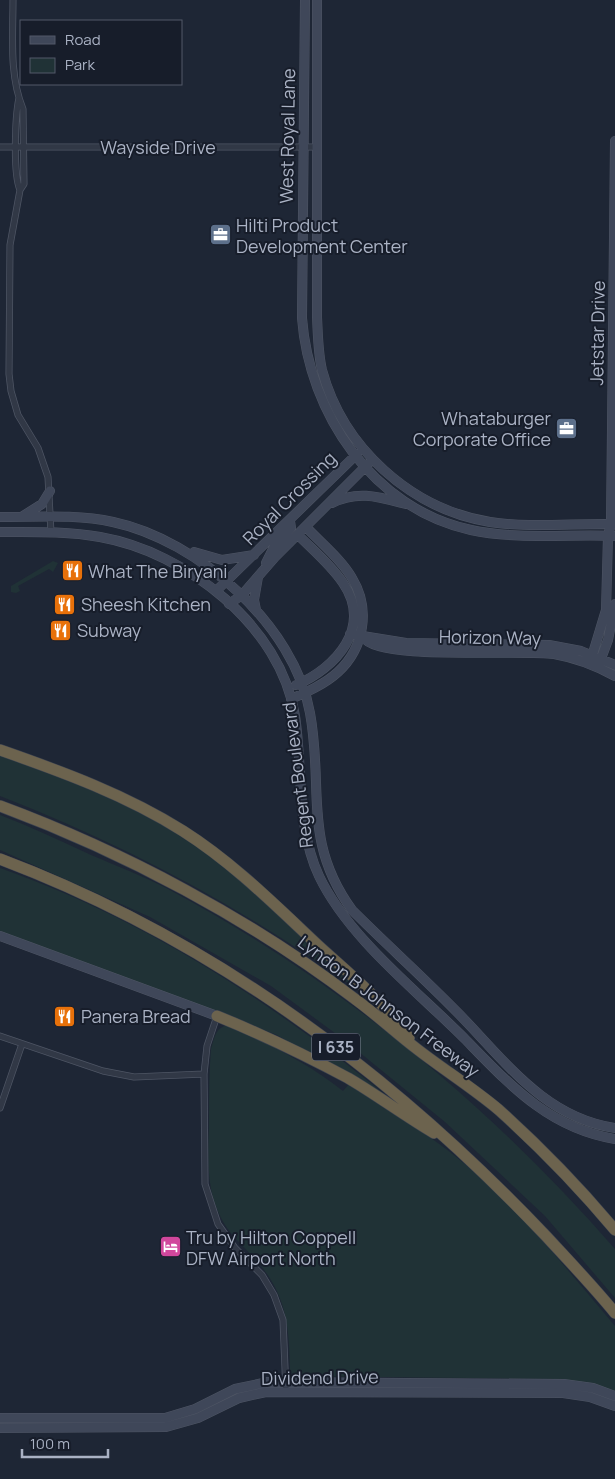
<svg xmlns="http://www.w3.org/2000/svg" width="615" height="1479" viewBox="0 0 615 1479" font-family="Manrope,sans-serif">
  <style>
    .green { fill: #203236 }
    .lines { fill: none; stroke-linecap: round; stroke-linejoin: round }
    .street-casing { stroke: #4e5564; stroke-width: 7 }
    .secondary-casing { stroke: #4e5564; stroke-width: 10 }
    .highway-casing { stroke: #3c4250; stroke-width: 12 }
    .street { stroke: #313846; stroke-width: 5.5 }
    .secondary { stroke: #3f4759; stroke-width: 9 }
    .highway { stroke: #6c634e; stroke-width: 11 }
    .labels { text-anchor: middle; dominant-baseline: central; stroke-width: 4; stroke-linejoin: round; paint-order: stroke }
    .shield { fill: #171d2a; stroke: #7e8596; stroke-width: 1 }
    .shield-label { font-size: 16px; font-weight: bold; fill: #aab2c4 }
    .street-label { font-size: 18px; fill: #aab2c4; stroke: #171d2a }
    .poi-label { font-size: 18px; fill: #aab2c4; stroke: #171d2a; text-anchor: start }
  </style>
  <rect width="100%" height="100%" fill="#1e2635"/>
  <path class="green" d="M53,561L58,563L53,572L49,569L18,586L20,591L16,593L11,592V586Z
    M0,755C64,777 132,800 188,839C252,885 308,941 365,995C253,913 129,846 0,796Z
    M0,815C31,827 61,841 91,855C117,866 143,876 168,889C338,980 489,1104 615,1249V1298L545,1216L445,1122L343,1039L271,986L150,917L0,850Z
    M0,868C148,920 279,1007 399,1106L277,1035L0,931Z
    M229,1025C270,1045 308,1063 343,1091L350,1083C383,1106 418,1128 450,1152C513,1201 564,1266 615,1326V1391L593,1384L558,1379L293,1376L290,1370C289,1326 287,1295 256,1260C240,1242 226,1232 217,1209C205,1180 209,1149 209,1118C209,1095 209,1072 211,1049C215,1037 215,1027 229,1025Z"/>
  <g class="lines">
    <defs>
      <path id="street" d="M13,0C13,36 9,75 23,109L24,184L20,190L10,245L9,374L11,391L18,415L38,448L48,477L51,533
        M19,98C15,117 13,174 20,190
        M0,147H316
        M217,1016L207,1046L204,1074L205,1184L218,1224L235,1248L262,1275L274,1295L283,1320L286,1392
        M0,1036L103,1071L134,1077L204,1074
        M0,1108L22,1044"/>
      <path id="secondary" d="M305,0L302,318C309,413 373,509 471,530C518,540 568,534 615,536
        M317,0V317C318,335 318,353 322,370C343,448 411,509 490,522C529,528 575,523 615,524
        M332,503C358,490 379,497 406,504
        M23,516L42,504L50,491
        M0,517C37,517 77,514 113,522C198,540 295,626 310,713C324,789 302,841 352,910C387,945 424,978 459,1014C505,1061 545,1118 615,1128
        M0,532C33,532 67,531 100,537C186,552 281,626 295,716C303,768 296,827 319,876C348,937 416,990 464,1038C509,1084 548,1128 615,1139
        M194,552L222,560L254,555
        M266,563L275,545L291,528L290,521
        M216,591L357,454
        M229,604L242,595L275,557L368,464
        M256,610L254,600L258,577
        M350,634L406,643L549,645L581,651L615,665
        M364,638C378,661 521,649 554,654C577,658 595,665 615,676
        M590,663L606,610L608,536L611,524L615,141
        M599,664L608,640L615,604
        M296,685C336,668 373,627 343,583C331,565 313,550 298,535
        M291,699C307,692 325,684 338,672C364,648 371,609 352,578C341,559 321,543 306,527
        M0,936L217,1016
        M0,1418H165L195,1409L235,1389L268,1382L564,1384L593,1388L615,1396
        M0,1428L166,1427L198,1418L239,1398L266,1392L563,1393L590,1397L615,1406"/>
      <path id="highway" d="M0,750C63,772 126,795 183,831C235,864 278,908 322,949C353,977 386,1004 409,1038
        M0,806C124,852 250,919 355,999C377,1015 396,1033 417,1049C444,1070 473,1088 499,1110C540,1147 579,1187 615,1230
        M0,859C210,938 392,1074 545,1235C569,1261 593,1286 615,1313
        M217,1016C261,1034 305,1055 348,1078C377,1095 405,1116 434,1133"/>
    </defs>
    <use href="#street" class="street-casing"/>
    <use href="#secondary" class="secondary-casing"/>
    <use href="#highway" class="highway-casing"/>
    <use href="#street" class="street"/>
    <use href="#secondary" class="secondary"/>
    <use href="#highway" class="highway"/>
  </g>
  <defs>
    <symbol id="office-square" viewBox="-11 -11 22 22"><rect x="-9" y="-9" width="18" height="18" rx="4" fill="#5c6f8a" stroke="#171d2a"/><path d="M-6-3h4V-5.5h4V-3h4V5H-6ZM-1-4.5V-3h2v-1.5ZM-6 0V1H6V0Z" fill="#fff"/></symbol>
    <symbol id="restaurant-square" viewBox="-11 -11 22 22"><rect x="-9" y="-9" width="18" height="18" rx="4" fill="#e8710a" stroke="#171d2a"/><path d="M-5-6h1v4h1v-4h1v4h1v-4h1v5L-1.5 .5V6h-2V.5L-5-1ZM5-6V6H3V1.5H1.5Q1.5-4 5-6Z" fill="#fff"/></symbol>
    <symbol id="hotel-square" viewBox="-11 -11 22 22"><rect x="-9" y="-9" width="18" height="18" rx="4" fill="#d1479c" stroke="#171d2a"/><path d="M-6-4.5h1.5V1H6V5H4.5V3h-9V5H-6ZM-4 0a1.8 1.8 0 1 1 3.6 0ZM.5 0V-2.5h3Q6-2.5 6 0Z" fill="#fff"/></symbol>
  </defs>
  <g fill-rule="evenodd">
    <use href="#office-square" x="208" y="222" width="25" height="25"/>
    <use href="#office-square" x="554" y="416" width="25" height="25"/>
    <use href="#restaurant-square" x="60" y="558" width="25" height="25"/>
    <use href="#restaurant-square" x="52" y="592" width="25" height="25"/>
    <use href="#restaurant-square" x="48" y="618" width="25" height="25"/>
    <use href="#restaurant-square" x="52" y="1004" width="25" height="25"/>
    <use href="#hotel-square" x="158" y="1234" width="25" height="25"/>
  </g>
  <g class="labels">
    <rect class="shield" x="312" y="1033.5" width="48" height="27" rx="4"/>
    <g class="shield-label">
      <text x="336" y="1047">I 635</text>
    </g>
    <g class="street-label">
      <text transform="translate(287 136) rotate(-89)">West Royal Lane</text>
      <text x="158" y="147">Wayside Drive</text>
      <text transform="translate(597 333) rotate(-89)">Jetstar Drive</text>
      <text transform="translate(289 498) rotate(-45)">Royal Crossing</text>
      <text transform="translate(490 637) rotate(1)">Horizon Way</text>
      <text transform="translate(297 775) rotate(-97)">Regent Boulevard</text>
      <text transform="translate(389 1006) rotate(37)">Lyndon B Johnson Freeway</text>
      <text transform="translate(320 1377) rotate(-1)">Dividend Drive</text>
    </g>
    <g class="poi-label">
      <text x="236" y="225">Hilti Product<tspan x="236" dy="21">Development Center</tspan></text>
      <text x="551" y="418" text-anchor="end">Whataburger<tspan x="551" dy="21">Corporate Office</tspan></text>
      <text x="88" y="571">What The Biryani</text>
      <text x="81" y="604">Sheesh Kitchen</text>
      <text x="77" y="630">Subway</text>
      <text x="81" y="1016">Panera Bread</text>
      <text x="186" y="1237">Tru by Hilton Coppell<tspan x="186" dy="21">DFW Airport North</tspan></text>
    </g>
  </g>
  <rect x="20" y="20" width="162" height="65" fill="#171d2a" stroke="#525968"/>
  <rect x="30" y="36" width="25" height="8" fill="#3f4759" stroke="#525968"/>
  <text x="65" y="45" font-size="15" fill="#aab2c4">Road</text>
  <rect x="30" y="58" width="25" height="15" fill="#203236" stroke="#525968"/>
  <text x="65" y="70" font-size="15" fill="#aab2c4">Park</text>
  <path d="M22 1449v8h86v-8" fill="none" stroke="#aab2c4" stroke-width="2.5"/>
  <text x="30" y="1449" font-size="15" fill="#aab2c4" stroke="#171d2a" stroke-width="4" paint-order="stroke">100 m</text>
</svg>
